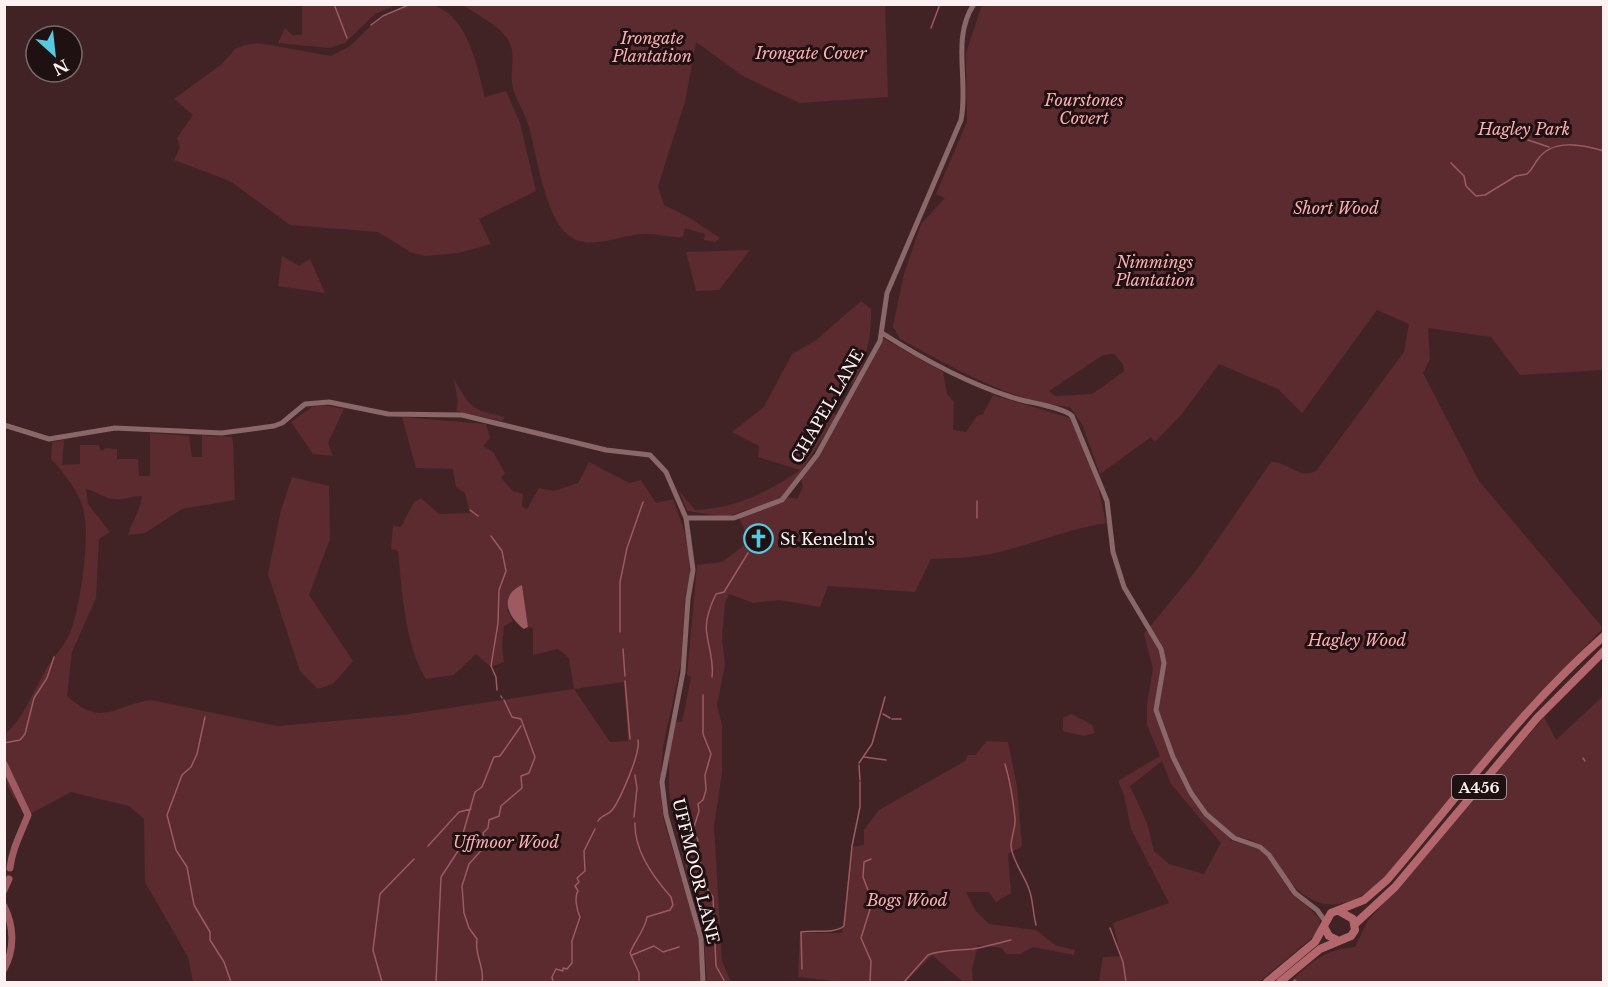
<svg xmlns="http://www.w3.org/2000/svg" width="1608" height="987" viewBox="0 0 1608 987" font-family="'Libre Baskerville',serif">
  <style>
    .green { fill: #5b2b30; fill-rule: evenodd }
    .water { fill: #9d5a60 }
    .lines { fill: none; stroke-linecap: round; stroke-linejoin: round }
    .stream { stroke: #9d5a60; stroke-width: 1.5 }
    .river { stroke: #9d5a60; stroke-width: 7 }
    .tertiary { stroke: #8a6769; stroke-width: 5 }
    .trunk { stroke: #b4666d; stroke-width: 8 }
    .labels { text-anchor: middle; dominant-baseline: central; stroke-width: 6; stroke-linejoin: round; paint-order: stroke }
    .shield { fill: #1f1112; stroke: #bbaeaf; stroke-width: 1.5 }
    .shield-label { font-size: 15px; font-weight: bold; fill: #fef1f2 }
    .park-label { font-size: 16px; font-style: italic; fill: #fdadb2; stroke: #1f1112 }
    .street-label { font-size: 16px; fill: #fef1f2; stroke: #1f1112 }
    .poi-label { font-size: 16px; fill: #fef1f2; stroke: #1f1112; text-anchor: start }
  </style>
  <rect width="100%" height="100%" fill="#412326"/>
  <path class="green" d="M413,4C420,4 430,3 436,6C470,21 476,65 485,97L506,91L520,123L536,191L479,219L491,244L459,253L425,256L410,252L378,232L290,225L230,181L174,160L180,148L177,138L193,115L174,99L222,64L235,49L245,45L258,43L331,56L350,46L377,20Z
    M302,5V4L396,5L375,14L345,43L330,48L278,43L285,28L292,35H302Z
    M463,5H885L888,97L799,103L743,76L696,42L685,102L658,186L664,205L688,217L720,238L715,242L704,240L705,234L685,228L683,237C669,238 656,233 642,234C621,235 595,249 574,239C544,224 537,150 527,121C523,109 513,95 512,83C510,67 517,53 507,38C497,24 477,15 463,5Z
    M982,5H1603V370L1520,375L1491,337L1428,328L1430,359L1423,373L1479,481L1603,628L1526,708L1388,874C1354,909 1319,919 1286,877C1278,867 1269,851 1259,844C1252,839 1241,838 1232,835L1230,840L1259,849L1268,856L1288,887L1320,919L1319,929L1312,938L1259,982H1099L1103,957L1121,956L1113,923L1169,903L1131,829L1124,795L1118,781L1160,756L1147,725V704L1153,669L1144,634L1198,568L1271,462C1287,461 1300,480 1316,471L1404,352L1409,324L1377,310L1302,413L1278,389L1219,364L1181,415L1155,442L1151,437L1100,474L1082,424L1070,407C1011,402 952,367 900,339L893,326L904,274L921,224L945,198L936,194L967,122L966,53ZM1114,354L1123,364L1124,371C1119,375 1097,391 1092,394L1055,396L1049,391L1103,355ZM1162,761L1171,784L1221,843L1204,874L1169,864L1154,851L1147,823L1130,786Z
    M750,250L719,290L696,291L686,252Z
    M282,256L299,266L310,259L325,293L278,286Z
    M861,301L871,309C872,334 866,363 853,384L845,380L829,410L837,416L787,493L780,499L726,517L687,511L679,491L695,510C735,508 767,493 800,470L758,457L759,446L732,432L764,407L792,354L815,341Z
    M883,338L943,372L947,394L954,402L953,430L966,432L977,416L983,414L993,395L1070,418L1096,477L1106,523C1069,529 1036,543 1000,552C977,558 954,558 931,559L915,592L828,586L820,607L779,600L753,603L729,594L725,603L722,637L725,665L717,705L722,725V773L714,826L722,961L731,982H707L704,940L674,821L669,791V759L676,722H682L691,677L687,675L697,565L722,562L750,541L739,518L781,502L788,497L797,499L803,487L801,478Z
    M454,379C471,409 472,410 505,417L502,421L456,411L458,401Z
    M324,405L344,409L328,443L333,456L313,454L291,422L312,407Z
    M402,417L486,424L490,438L483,446L493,452L505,473L501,478L513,491L523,494L522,506L527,509L539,488L554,491L578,483L589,462L629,483L641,480L656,503L673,499L684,530L689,555L690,578L685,597L681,663L663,747L660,787L663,817L699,939L702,982H193L188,957L145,882L144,819L129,806L71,792L28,815C0,784 5,775 4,735C23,719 32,694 44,673C50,661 60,651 67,639C80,616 90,539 84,512C80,492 64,473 51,459L52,442L64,440L62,465L80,464V445H99L101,451L106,448L117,449V459H138L139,476H150V433L189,436L192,457H202V435L232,437L233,442L235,500L182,509L145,533L128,535C132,521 140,511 142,496C131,496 123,501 113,499C104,498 96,491 86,489L88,504L110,532L99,539L96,598L72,652L67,696C103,728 112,706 151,700L277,726L403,715L574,689L569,658L558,649L533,655V628L528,627L522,585L507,610L513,621L504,626L502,647L504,662L491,667L476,654L454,675L426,679C405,646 402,590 398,551L391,549L393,526L401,527L414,502L421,498L439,514L470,513L465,493L456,487L453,469L416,468ZM624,682L628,741L610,742L574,689Z
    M292,477L329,486L330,539L309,595L353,661L333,684L318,689L300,671L268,574L281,510Z
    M1603,696V982H1290C1313,961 1323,950 1355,947L1367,922L1544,717L1556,740Z
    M1072,714L1092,725L1095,733L1083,736L1063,731V718Z
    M987,741L1008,742L1017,786L1022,846L1008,854L1011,893L996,902L989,892H966L975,910L989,924L1036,930L1055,945L1075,950L1074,955L1033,947L1020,954H1006L1002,948L978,945L972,969L973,982H963L932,955L905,982H843L798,977L800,933H842L852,847L864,845V830L879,810L965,761L968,755H975Z"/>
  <path class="water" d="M522,585L528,627L524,629C507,617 499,595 522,585Z"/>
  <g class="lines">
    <path class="stream" d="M334,4L347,38
      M371,25L383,16L411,4
      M931,28L940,4
      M1521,139L1525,140
      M1528,140L1549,147
      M1451,163L1464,176L1466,186L1476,196L1485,195L1516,176L1527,174C1533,169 1534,164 1538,159C1553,138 1583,145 1604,151
      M977,501V518
      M470,510L478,516
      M491,536L502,551L506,571L499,590L498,623L491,666L496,677L497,690
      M620,632V582L627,548L643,502
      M623,649L625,676
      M712,677C714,662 709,649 707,635C704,621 710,606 716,594L724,592L748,553
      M625,681L630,739
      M703,695V734L711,754L705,775L706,790L703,800L698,804L699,811L693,830L698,840L695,854L700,860L703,883L713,897L716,966L725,982
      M501,696L502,698
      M883,714L890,718
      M205,717L197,754L191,767L182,775L167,815L176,850L187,867L194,905L210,932V940L224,962L231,982
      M892,719H901
      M4,743L20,740L25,734L34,698L47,678L54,657
      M864,757L886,760
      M1583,758L1585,761
      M859,763L872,744L885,697
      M1005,764C1011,784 1013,798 1015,818C1016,827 1011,837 1011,846C1012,860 1024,875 1029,889C1033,899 1033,914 1036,925
      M859,765L860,780
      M634,817L637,788L635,775
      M598,821C602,814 608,816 613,809C620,799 641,753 638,740
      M635,823C634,850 653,877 671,897L673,905L670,910L647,917C645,930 635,940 630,953L639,973V982
      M428,846L459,812L471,809
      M1110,928L1123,962L1126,982
      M632,955L654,946L663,952L679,947
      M802,969L801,932C813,930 835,934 844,926L852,846L860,807V782
      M1294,980L1298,982
      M382,982L373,950L380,894L414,859
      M436,982L441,877L458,851L475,792L482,787L494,757L500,756L521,726
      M482,982C485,967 474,955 477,939L469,928L464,913L462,886L469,864L486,845L483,833L488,828L489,820L499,816L501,806L522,788L521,776L529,773L535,757L521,719L512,717L504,700
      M553,982L552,977L556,969L563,971V968L567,969L572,963V941L580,917C577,911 574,897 578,891L575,886L579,882L577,878L585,871L584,851L595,829
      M870,982L871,961L861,938L871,906V898L863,877L864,862L871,859
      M904,982L928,955C944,949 956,951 972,949C985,947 998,943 1011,940"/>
    <path class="river" d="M4,764L28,815C21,833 12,849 10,868
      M4,890L9,879
      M4,906C14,926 15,949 4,969"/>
    <path class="tertiary" d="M882,333C921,358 967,383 1011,397C1024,402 1064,407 1072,416L1107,501L1113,552L1124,587L1161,649L1164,663L1156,710L1173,757L1191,793L1206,814L1234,838L1260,847L1269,855L1295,893L1317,910L1325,921
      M4,425L49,439L115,428L222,433L274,426L282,423L305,404L329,402L388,414L462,415L606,450L650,455L666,472L686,518H734L782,500L817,455L880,341L887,293L961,120C969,82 951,38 974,4
      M686,518L693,570L688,599L683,672L662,782L666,815L701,938L703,982"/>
    <path class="trunk" d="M1355,924L1395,887L1537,718L1604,651
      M1324,927L1329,936L1339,941
      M1267,982L1315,942L1331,913L1364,900L1387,880C1458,797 1522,708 1604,636
      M1280,982L1320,949L1351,936L1355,930L1353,919L1339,911"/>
  </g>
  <defs>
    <symbol id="church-ring" viewBox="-11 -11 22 22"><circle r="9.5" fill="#1f1112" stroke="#56c9e0" stroke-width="1.5"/><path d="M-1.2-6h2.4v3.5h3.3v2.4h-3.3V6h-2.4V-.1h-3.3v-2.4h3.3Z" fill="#56c9e0"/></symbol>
  </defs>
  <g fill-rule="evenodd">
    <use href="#church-ring" x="742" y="522" width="33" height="33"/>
  </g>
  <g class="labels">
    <rect class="shield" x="1452" y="775" width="54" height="24" rx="4.5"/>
    <g class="shield-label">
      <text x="1479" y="787">A456</text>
    </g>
    <g class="park-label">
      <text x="652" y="38">Irongate<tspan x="652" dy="18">Plantation</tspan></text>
      <text x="811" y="53">Irongate Cover</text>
      <text x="1084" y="100">Fourstones<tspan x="1084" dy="18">Covert</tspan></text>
      <text x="1524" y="129">Hagley Park</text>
      <text x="1336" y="208">Short Wood</text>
      <text x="1155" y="262">Nimmings<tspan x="1155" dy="18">Plantation</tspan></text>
      <text x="1357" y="640">Hagley Wood</text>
      <text x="506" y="842">Uffmoor Wood</text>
      <text x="907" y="900">Bogs Wood</text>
    </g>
    <g class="street-label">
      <text transform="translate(827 406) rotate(-60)">CHAPEL LANE</text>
      <text transform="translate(696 871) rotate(76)">UFFMOOR LANE</text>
    </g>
    <g class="poi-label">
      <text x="780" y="539">St Kenelm's</text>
    </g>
  </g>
  <rect width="1608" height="987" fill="none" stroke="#fef1f2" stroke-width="12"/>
  <g transform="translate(54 54) rotate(153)"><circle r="28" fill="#1f1112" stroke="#786b6c" stroke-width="1.5"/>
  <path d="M0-4.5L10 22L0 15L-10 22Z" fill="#56c9e0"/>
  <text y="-9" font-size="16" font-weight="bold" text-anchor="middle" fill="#fef1f2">N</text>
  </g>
</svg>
